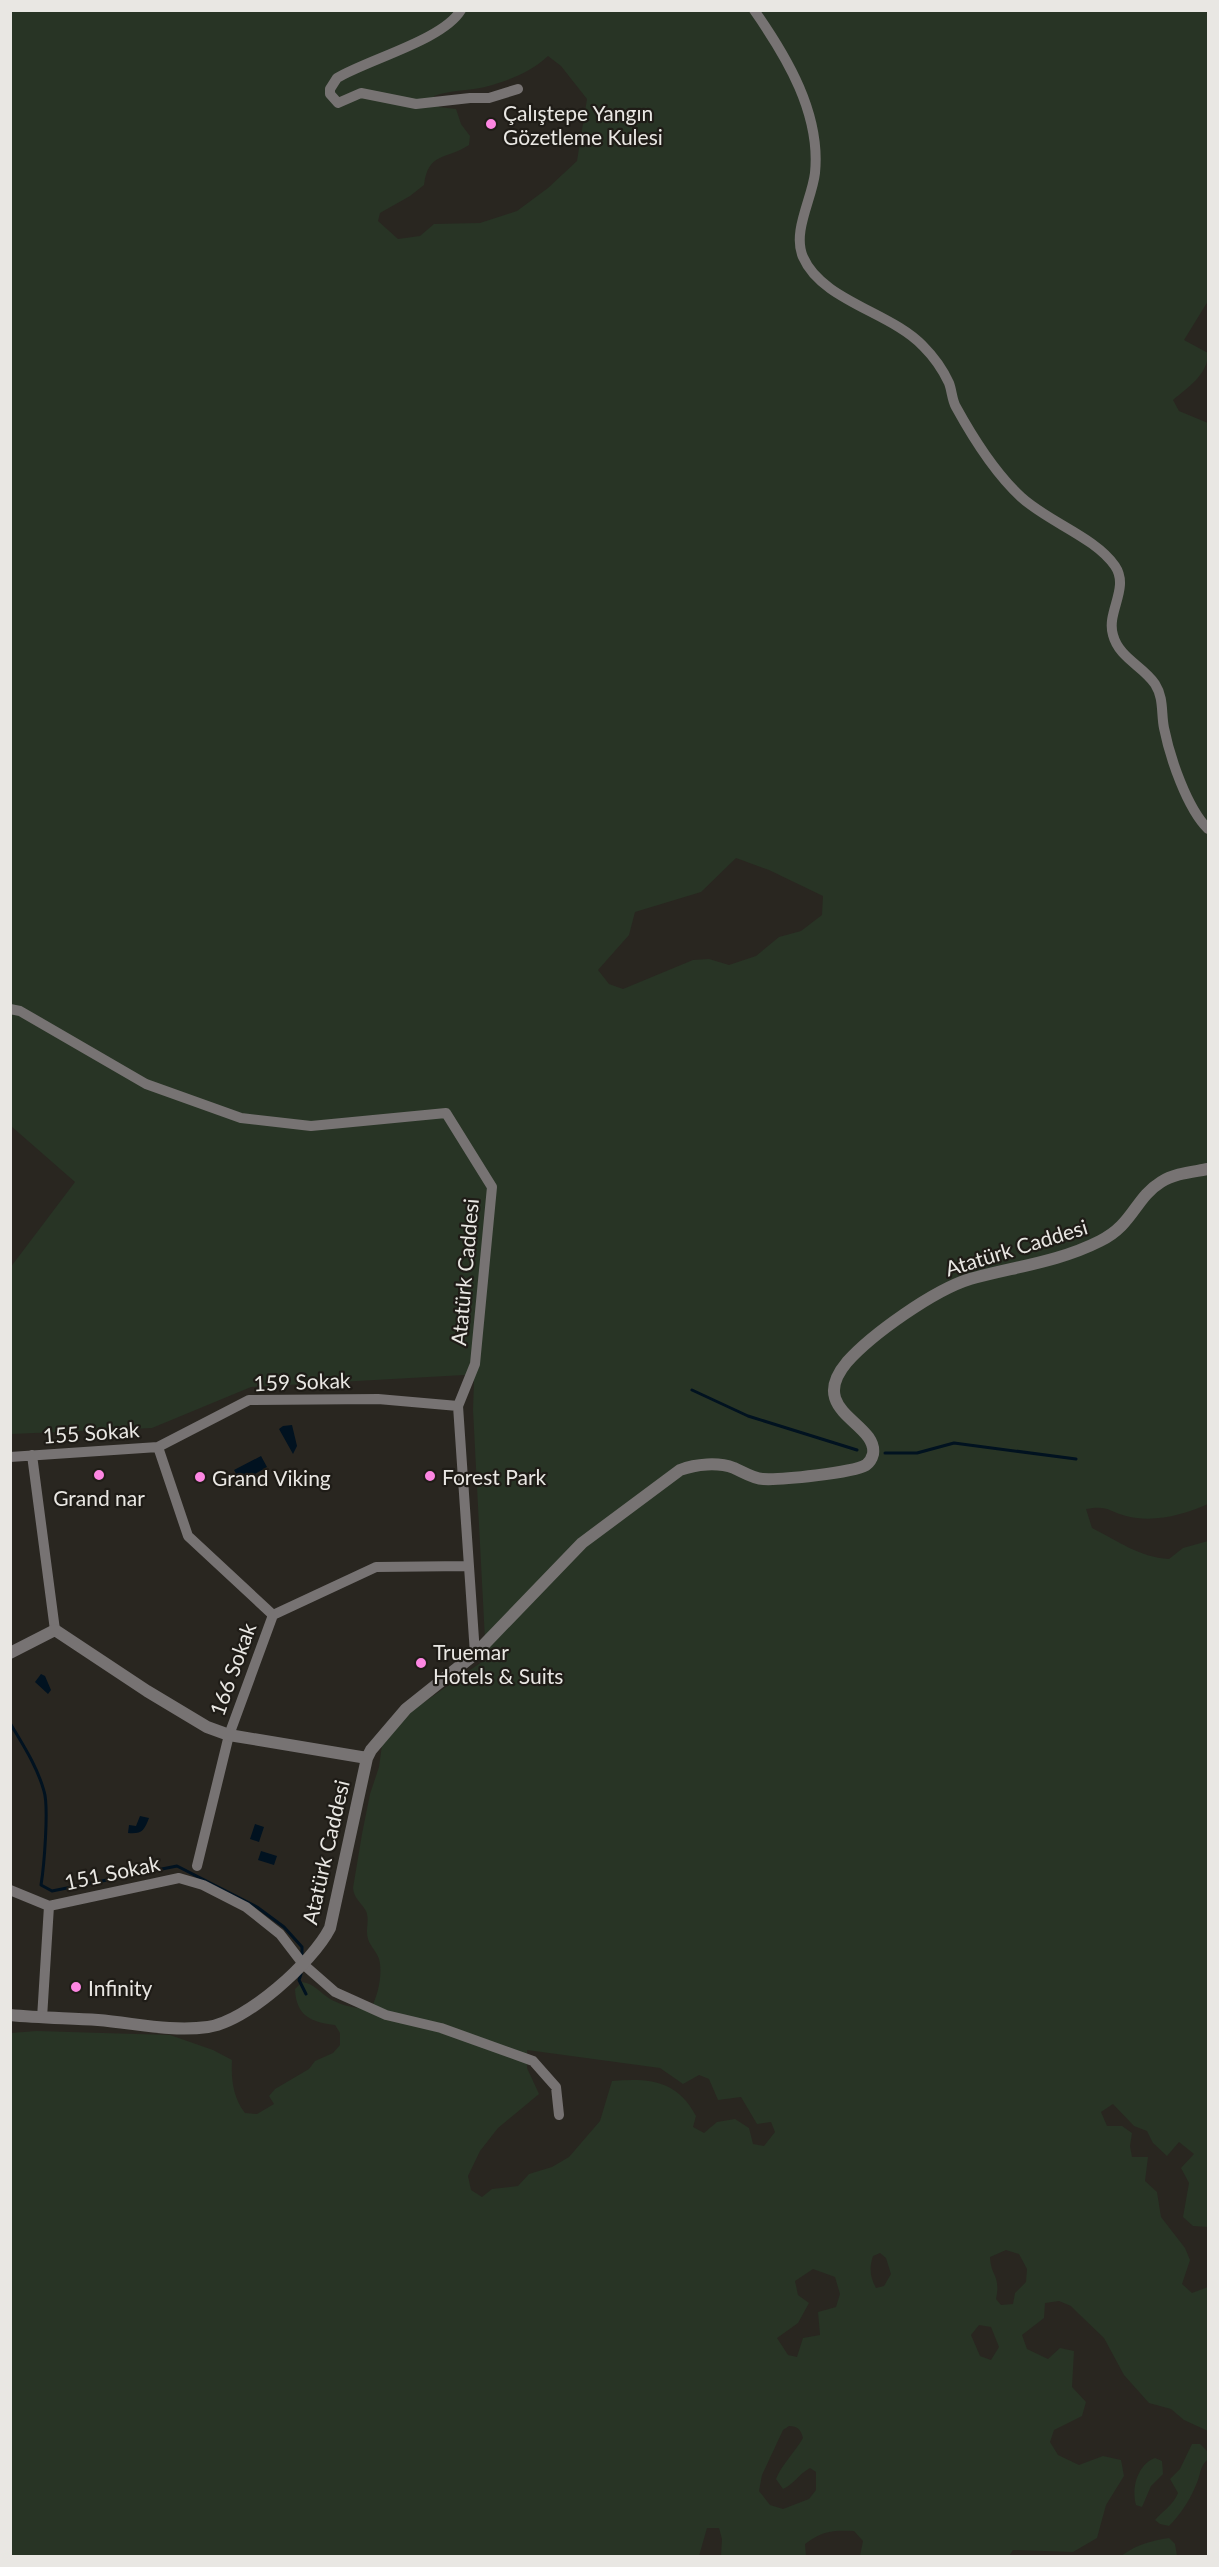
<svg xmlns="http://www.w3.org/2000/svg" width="1219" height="2567" viewBox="0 0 1219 2567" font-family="Lato,sans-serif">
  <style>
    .green { fill: #283425; fill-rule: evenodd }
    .water { fill: #011220 }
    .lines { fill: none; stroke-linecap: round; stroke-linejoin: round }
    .stream { stroke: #011220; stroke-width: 3 }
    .minor { stroke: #777373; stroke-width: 10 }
    .tertiary { stroke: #777373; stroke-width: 12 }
    .poi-dot { fill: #fd86e2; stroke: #1f1c17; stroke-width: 2 }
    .labels { text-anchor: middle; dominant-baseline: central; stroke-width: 4.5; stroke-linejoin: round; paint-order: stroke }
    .poi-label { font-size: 21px; fill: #e9e7e3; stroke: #1f1c17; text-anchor: start }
    .street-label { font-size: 21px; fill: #e9e7e3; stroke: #1f1c17 }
  </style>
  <rect width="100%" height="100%" fill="#292620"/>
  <path class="green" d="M11,11H1208V301L1184,340L1208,353C1208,375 1188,387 1173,400L1179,411L1208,423V1504C1183,1515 1154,1523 1126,1516C1108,1511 1108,1505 1086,1509L1092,1528C1118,1541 1139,1557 1169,1559L1183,1548L1208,1541V2227L1193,2226L1183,2217L1189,2183L1181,2168L1194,2154L1179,2142L1167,2156L1153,2143L1147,2131L1134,2126L1113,2104L1101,2112L1107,2126H1122L1132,2133L1130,2146L1132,2157H1148L1145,2181L1157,2192L1161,2217L1185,2248L1190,2260L1182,2284L1192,2293L1208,2287V2431L1184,2420L1171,2409L1149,2403L1124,2375L1104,2338L1079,2314L1071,2306L1059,2301L1045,2303L1044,2318L1022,2335L1027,2349L1048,2359L1060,2348L1074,2351L1072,2387L1086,2402L1082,2416L1054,2430L1050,2442L1058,2455L1079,2465L1103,2456L1121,2460L1124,2476L1106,2505L1097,2538L1073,2552L1013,2550L1009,2556H860L863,2541L854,2531C832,2530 822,2531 805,2544L806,2556H721L722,2539L719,2528H707L699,2556H11V2033L37,2031L170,2035L213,2050L232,2060C231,2080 233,2097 245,2113L257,2114L274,2104L269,2096L275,2089L309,2069L315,2061L333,2053L340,2045V2033L335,2025C311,2022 296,2016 295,1989L302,1982C315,1984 319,1992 330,1999C340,2005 359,2010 371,2008C378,1996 383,1973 379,1959C377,1952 370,1946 368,1939C365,1929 370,1921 366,1911C361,1902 354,1899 353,1888L362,1834L370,1794L379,1767L382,1745L413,1710L486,1659L473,1410L474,1381L464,1375L251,1387L152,1428L11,1434L10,1268L75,1182L11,1126ZM548,56L561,66L587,99L577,161L548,188L517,211L480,223L434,224L420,236L398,239L378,221L380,213L410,196L424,185C428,152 446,160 469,145L470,136L461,124L456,109L439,107L434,96C450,90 468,91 485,87C509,80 530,73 548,56ZM736,858L769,870L823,896L822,915L801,931L779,937L756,956L729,965L709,959L693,960L623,989L609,984L598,970L629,935L635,912L701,892ZM527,2050L660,2068L683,2084L699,2075L709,2079L718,2100L741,2097L757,2124L771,2122L775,2132L764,2146L753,2144L749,2128L735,2119L717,2122L704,2133L693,2127L696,2116C677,2080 649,2078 612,2081L600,2121L569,2157L552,2167L529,2174L518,2186L492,2189L482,2197L471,2190L468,2176L480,2151L498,2128L539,2094L527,2068ZM1006,2250L1019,2254L1027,2269L1026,2282L1015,2293L1013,2304L1001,2305L996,2299C1001,2275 991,2277 990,2257ZM880,2253L886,2258L891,2274L884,2286L876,2288C870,2277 869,2268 873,2256ZM813,2269L835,2277L840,2294L836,2307L818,2312L820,2335L803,2338L797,2357L788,2355L777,2338L798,2323L809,2303L798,2295L795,2281ZM979,2325L991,2327L999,2347L991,2360L980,2356L971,2335ZM789,2426C798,2426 801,2430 803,2438C795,2452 782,2464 776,2479L783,2489C794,2484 799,2474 810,2468L816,2472V2490L809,2499L783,2509L770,2505L759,2491L762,2475L783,2430Z
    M1192,2444H1200L1208,2452V2459C1199,2467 1201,2475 1196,2485C1190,2500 1180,2515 1169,2526L1160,2524L1155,2520C1164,2510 1173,2505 1178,2493L1170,2479L1180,2469Z
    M1155,2458L1162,2461L1163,2474L1151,2486L1142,2507L1136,2505C1131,2488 1138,2464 1155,2458Z
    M1169,2538L1175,2544L1177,2556H1121C1136,2545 1150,2541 1169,2538Z"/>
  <path class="water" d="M292,1425L297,1446L293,1454L279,1429L283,1426Z
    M261,1456L267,1467L241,1482L234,1470Z
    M41,1674L45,1676L51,1690L48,1694L35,1682Z
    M140,1816L149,1818C144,1831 142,1834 128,1833L129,1825L136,1826Z
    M255,1824L264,1827L259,1842L250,1839Z
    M261,1851L277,1856L274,1865L258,1860Z"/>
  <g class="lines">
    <path class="stream" d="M692,1390L748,1416L857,1450
      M885,1453H917L954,1443L1076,1459
      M10,1723C23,1745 37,1766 44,1791C49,1807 44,1867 41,1885L52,1891L177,1866L257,1907L284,1927L302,1947V1958
      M301,1974L299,1980L306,1994"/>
    <path class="minor" d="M461,10C443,40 369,59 337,78L330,89V94L338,103L361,93L416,104L470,98H489L518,89
      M754,10C787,57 821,114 815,173C812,199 792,232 803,257C822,301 891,312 923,346C933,356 943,370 949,383C952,391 952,400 956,407C973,438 995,473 1021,497C1048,522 1095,537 1115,566C1130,588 1106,612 1113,635C1119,658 1143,666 1155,684C1164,698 1161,713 1164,728C1170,758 1187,808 1208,829
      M10,1009L20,1011L146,1084L241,1118L311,1126L446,1113L492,1187L475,1364L458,1406L475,1654
      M158,1447L249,1400L378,1399L458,1406
      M32,1455L55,1630
      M10,1457L158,1447L188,1536L273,1615
      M197,1866L229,1735L273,1615L376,1567L468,1566
      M10,1890L49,1906L179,1878L203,1885L246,1907L280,1934L303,1964L335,1992L386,2015L441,2028L533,2061L556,2087L559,2115
      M42,2018L49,1906"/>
    <path class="tertiary" d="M10,1653L55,1630L147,1691L207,1727L229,1735L367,1758
      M10,2015C40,2018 69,2018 98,2020C135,2023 170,2032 208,2027C247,2021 312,1963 330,1928L367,1758L371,1750L406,1709L475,1654L582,1543L680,1470C696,1464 718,1462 734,1468C743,1472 754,1479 763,1479C781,1480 852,1473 866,1465C870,1462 872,1458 873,1454C878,1422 805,1412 847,1362C872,1334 934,1290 970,1279C1013,1267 1059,1262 1100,1241C1133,1225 1135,1198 1161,1182C1175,1173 1193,1172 1208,1169"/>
  </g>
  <g class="poi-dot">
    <circle cx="491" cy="124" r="6"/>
    <circle cx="99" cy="1475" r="6"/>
    <circle cx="430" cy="1476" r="6"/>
    <circle cx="200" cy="1477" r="6"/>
    <circle cx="421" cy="1663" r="6"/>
    <circle cx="76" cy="1987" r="6"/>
  </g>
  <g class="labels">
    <g class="poi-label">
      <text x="503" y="112">Çalıştepe Yangın<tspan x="503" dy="24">Gözetleme Kulesi</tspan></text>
      <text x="442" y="1476">Forest Park</text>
      <text x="212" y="1477">Grand Viking</text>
      <text x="99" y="1497" text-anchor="middle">Grand nar</text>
      <text x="433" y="1651">Truemar<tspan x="433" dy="24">Hotels &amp; Suits</tspan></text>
      <text x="88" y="1987">Infinity</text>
    </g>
    <g class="street-label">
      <text transform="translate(1016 1247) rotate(-17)">Atatürk Caddesi</text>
      <text transform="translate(464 1272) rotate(-85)">Atatürk Caddesi</text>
      <text transform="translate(302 1381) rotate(-2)">159 Sokak</text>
      <text transform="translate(91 1432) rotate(-4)">155 Sokak</text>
      <text transform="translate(232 1669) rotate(-70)">166 Sokak</text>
      <text transform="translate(325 1852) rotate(-77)">Atatürk Caddesi</text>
      <text transform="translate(112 1872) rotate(-12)">151 Sokak</text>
    </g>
  </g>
  <rect width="1219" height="2567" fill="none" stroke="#e9e7e3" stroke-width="24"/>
</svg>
